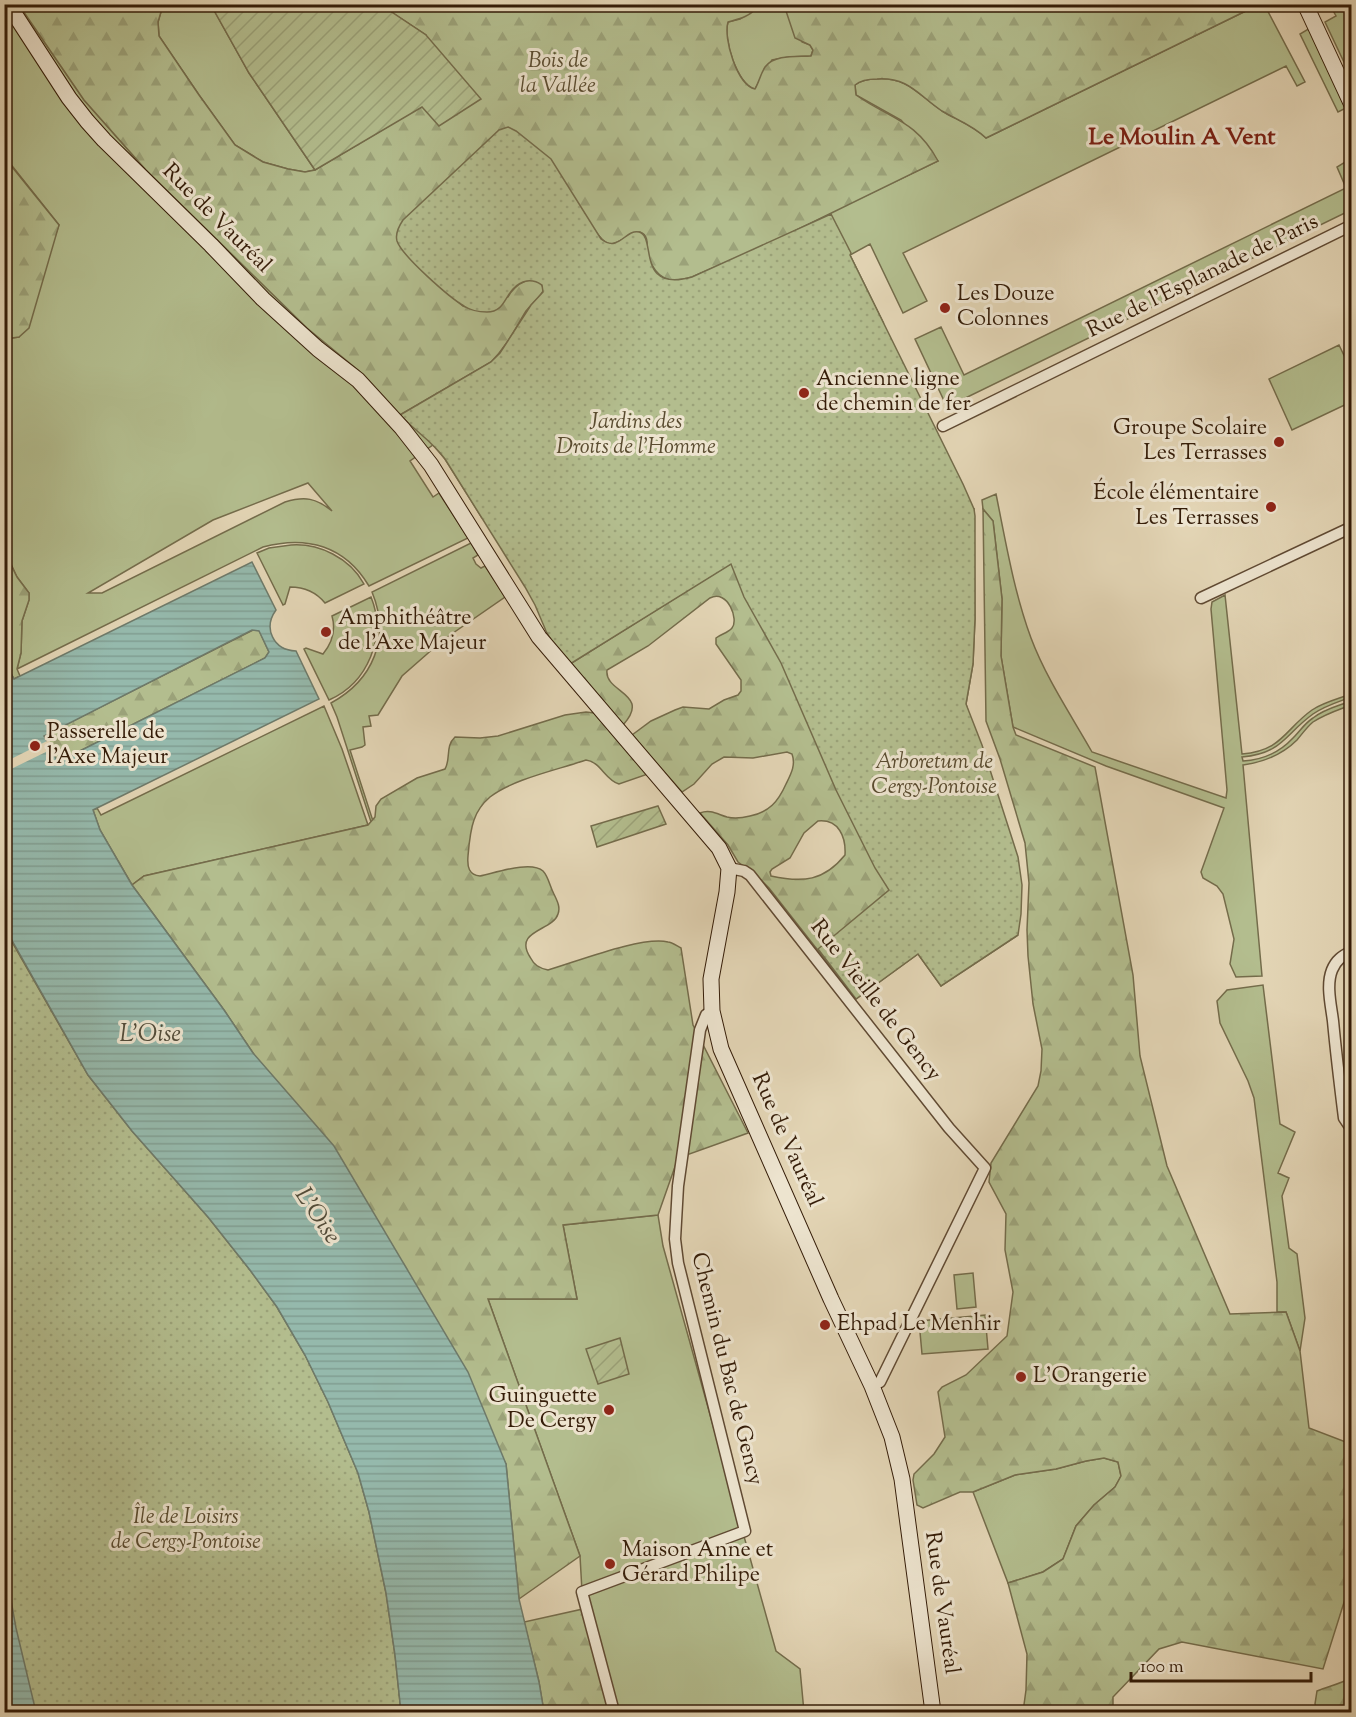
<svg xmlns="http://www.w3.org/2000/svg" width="1356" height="1717" viewBox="0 0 1356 1717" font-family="'Sorts Mill Goudy',serif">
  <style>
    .grass { fill: #b3bd8e; stroke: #746c4b; stroke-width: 1.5; fill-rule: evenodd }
    .forest { fill: url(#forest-firs); stroke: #746c4b; stroke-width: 1.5; fill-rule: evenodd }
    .park { fill: url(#park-dots); stroke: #746c4b; stroke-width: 1.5 }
    .garden { fill: url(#garden-furrows); stroke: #746c4b; stroke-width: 1.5 }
    .water { fill: url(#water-rules); stroke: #6e7a6a; stroke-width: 1.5; fill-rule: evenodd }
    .pier { fill: #e3d5b5 }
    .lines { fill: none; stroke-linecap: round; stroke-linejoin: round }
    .street-casing { stroke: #604a33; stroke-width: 13 }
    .secondary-casing { stroke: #341c08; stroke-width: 17 }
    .street { stroke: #ede4cf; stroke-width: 10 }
    .secondary { stroke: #ede4cf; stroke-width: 15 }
    .poi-dot { fill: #8f2418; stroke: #ede4cf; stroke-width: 2 }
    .labels { text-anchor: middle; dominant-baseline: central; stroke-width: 6; stroke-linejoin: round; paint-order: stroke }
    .park-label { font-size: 22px; font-style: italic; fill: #5a4c30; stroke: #ede4cf }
    .street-label { font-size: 22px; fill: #341c08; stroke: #ede4cf }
    .poi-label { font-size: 22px; fill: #341c08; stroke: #ede4cf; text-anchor: start }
    .neighbourhood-label { font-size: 24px; font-weight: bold; fill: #7a1f14; stroke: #ede4cf }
    .water-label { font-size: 24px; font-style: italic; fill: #514b39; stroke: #ede4cf }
  </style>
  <defs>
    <pattern id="forest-firs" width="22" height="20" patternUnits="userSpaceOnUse" patternTransform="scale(1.5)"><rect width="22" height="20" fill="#b3bd8e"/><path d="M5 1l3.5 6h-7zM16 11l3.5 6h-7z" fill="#9ba279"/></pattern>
    <pattern id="park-dots" width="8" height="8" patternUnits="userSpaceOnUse" patternTransform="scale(1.5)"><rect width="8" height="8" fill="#b3bd8e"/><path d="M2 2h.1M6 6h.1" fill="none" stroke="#9ba279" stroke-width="1.8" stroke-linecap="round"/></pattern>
    <pattern id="garden-furrows" width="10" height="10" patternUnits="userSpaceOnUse" patternTransform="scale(1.5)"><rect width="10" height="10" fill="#b3bd8e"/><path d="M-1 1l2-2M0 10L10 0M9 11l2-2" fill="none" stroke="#9ba279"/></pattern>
    <pattern id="water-rules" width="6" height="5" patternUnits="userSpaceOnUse" patternTransform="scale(1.5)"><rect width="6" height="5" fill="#95b9ac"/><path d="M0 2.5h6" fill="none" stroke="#819e92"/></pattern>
  </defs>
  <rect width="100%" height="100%" fill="#e3d5b5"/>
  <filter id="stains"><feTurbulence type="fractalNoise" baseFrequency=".00333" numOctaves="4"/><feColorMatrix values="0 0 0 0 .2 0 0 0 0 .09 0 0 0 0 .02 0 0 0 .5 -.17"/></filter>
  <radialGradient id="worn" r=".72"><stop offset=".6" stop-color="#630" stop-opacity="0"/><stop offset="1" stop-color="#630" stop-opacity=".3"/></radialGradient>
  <path class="grass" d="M5,4L19,5L84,100L146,170L307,328L358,370L396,415L462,378L482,518L445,459L433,445L410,461L433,497L439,493L468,538L369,586C345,546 307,535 263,547L17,669L21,653L22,621L29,600V593L17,577L5,551L4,339L19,337L59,225L5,157ZM308,483L332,511C316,498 305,496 285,502L102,593H88L213,520Z
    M1264,4L1305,82L1297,86L1286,66L903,253L927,301L903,313L870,244L850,255L883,322L736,258L938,161L901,120L856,95L855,85C861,80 868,79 877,79C909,77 918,95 942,111C957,120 973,126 986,138L1258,5Z
    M163,5H211L249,73L315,170L305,172L288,169L263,162L235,145L199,95L159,36L158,22Z
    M752,5H784L802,42L810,45L813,50L811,56L789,57L772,60L755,89C737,85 723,38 728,22L740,19L755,9Z
    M1330,5H1351V77L1325,22L1336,16Z
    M1310,28L1348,107L1338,112L1300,34Z
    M1345,162L1351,178V210L947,407L915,339L941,327L964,375L1346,188L1337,167Z
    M1339,345L1351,370V402L1292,430L1269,379Z
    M996,494C1006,543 1014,592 1031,638C1046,678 1071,715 1092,752L1226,798L1227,790L1211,609L1212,602L1225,595L1242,754C1282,751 1285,729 1312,710C1324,702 1338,699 1351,694V697C1338,702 1324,706 1313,714C1284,735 1283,753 1242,757L1243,761C1262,760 1280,752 1293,738C1300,731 1305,723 1313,718C1324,709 1338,706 1351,701V705C1338,710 1325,714 1313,722C1307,727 1302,734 1297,740C1282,755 1264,762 1243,765L1262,976L1236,977L1230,964L1234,939L1223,894L1217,886L1203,878L1201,872L1224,808L1106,766L1013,727L1001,656L1002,599L993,521L983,509L982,500Z
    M471,543L478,555L473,558L476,564L481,568L485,566L505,597L443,640L402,676L378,715L369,716L371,726L363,727L365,745L362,747L350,750L373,821L371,822L337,717L331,703C373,680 391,638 372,592Z
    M291,545C319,543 350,558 364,584L325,603C316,592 305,587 290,587L285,604L283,605L257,553L269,548Z
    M371,597C387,636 368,683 329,700L304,649L306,648L323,654C332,643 336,630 332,616Z
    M324,706L342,749L368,825L144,876L132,885L100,830L93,810L97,808L101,815Z
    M1263,985L1280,1124L1295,1132L1278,1173L1289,1178L1282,1196L1289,1248L1297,1254L1305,1318L1300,1351L1286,1312H1277V1282L1254,1098L1248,1081L1220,1023L1217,1001L1227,990Z
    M658,1215L663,1246L776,1651L800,1669L804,1712H609L583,1609L580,1556L488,1299H577L563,1225Z
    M973,1273L976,1307L957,1309L954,1275Z
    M985,1315L988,1349L922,1354L919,1321Z
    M1104,1458L1118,1462L1121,1476L1115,1487L1094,1505L1076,1526L1063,1559L1043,1572L1008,1583L973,1492L1015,1475L1056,1469L1086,1461Z"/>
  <path class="forest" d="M815,4L1258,5L986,138C973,125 957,120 942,111C918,95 909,77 877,79C868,79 861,80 855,85L856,95C890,119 916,120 938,161L770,243L692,277C675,282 662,283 652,265C650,261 648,257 647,252C647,245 649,235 640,232C635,231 631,235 627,237C622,240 615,244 610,244C600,243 586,217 581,209L427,275L463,306L471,309L508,297C514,285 535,270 544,289C540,298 532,303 526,311C515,329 506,347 491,362L400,415L358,370L307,328L146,170L84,100L19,5H163L158,22L159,36L199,95L235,145L263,162L288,169L305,172L315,170L422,106L426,35L381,5H752L755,9C749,17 738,19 728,22C723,38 737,85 755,89C759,82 761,73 765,67C775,54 797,57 811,56L813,50L810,45L795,38L784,5H796L803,9H808Z
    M4,157L59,225L29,328L19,337L5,339Z
    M974,509L975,619L973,664L966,704L968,711L902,823L888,954L1018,935L941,986L918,954L856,999L769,888L756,875L738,862L728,845L700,813C710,809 717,814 727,817C735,819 742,818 750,816C769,812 778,802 786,784C791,774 796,765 792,754L787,752L753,758L724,757L712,764L694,784L682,792L632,735L651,721L675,710L683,707L709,709L724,700L738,695L741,691V680L716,644V638C721,634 728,633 732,628C739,620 728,589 710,598L648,646L607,670C604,693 652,693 623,725L570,664L731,563ZM818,821C839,819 846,837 845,855C824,881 803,883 771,876L770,872L772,869L790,858L804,833Z
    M983,509L993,521L1002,599L1001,656L1013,727L1016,735L1095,767L1133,975L1140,1056L1167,1166L1230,1314L1286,1312L1300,1351L1309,1428L1351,1444V1598L1346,1596L1323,1669L1182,1642L1159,1649L1113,1697V1712H1023L1026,1690L1027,1654L1008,1583L1043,1572L1063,1559L1076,1526L1094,1505L1115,1487L1121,1476L1118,1462L1104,1458L1086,1461L1056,1469L1015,1475L973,1492H960L923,1508L917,1505L913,1480L914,1474L934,1454L945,1437L938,1392L942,1387L966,1375L1007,1336L1013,1292L1005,1250L1006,1214L989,1182L991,1163L1038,1086L1041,1071L1042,1049L1033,1004L1028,956L1027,930L1029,883L1025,843L1000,759L986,721Z
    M4,551L17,577L29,593V600L22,621L21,653L17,669L20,676L14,679L5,662Z
    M253,630H259L269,652L265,658L58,762L43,736Z
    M586,712L594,713L648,774L619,784C605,780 601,762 586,760C557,770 513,779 490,797C483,803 477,811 474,820C470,831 469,844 468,856C467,867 469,875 480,876C495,873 531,860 543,871C548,876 550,886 553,892C556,899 561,906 558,914C553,931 513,930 530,957C534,965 539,968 548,970C576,962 641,936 668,942C672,942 677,946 681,948L693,1025L748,1133L678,1158L658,1215L563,1225L577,1299H488L580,1556L519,1599L506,1464L253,1053L224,1010L132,885L144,876L368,825L375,817L376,806L381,799L417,778L445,769C451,759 445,746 455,737L480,738L498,736L565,715Z
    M583,1609L609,1712H544L539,1682L524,1622Z
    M1351,1678V1712H1319L1315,1704L1317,1691C1329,1686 1340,1684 1351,1678Z"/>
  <path class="park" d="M508,127L516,131L551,159L601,239C619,253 625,229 639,232C657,236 635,293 692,277L831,214L851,253L850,255L963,484L974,509L975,516V619L973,664L966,704L982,745L1018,857L1022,885L1021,914L1018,935L941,986L918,954L856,999L818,949L889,890L875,868L836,790L781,663L744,597L731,564L570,664L554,645L546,631L535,605L525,587L445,459C433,442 414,430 400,415L491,362L500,353L531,305L543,292L542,285C532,278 521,280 513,289C504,299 503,312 487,312C479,312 470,310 464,306C450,298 402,256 397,241C395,234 399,226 403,220L499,130Z
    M4,928L88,1075L132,1131L208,1217L250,1270L277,1307L305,1355L328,1402L358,1473L369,1512L386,1593L395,1655L401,1712H5Z"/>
  <path class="garden" d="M211,5H381L426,35L481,99L439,126L422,107L315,170L249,73Z
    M658,806L666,824L597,847L591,826Z
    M620,1338L629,1374L598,1384L586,1349Z"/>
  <path class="water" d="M252,562L276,610C263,628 273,650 296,651L319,699L93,810L100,830L132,885L224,1010L253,1053L334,1146L468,1372L506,1464L519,1599L539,1682L544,1712H401L395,1655L386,1593L369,1512L358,1473L328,1402L305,1355L277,1307L250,1270L208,1217L132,1131L88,1075L5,928L4,662L14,679ZM252,630L259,631L269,652L265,658L58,762L44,736Z
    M5,1567L16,1628L36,1712H5Z"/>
  <path class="pier" d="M49,740L54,748L5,772V762Z"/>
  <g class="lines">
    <defs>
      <path id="street" d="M943,426L1352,225
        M1201,598L1352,527
        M729,868L744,871L750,875L949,1128L985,1168L880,1382L872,1386
        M1352,951C1342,956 1336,960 1332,970C1326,985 1331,1005 1333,1021C1336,1053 1340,1086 1344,1118L1352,1130
        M614,1712L582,1592L745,1531L678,1263L675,1239L678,1186L700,1030L706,1015L712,1011"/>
      <path id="secondary" d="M8,4L69,98L87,121L104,140L211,245L263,299L318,349L358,380L402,428L431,465L539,637L719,848L729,868L727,892L711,979L712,1011L721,1049L831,1299L872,1386L892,1437L902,1479L933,1712
        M1305,4L1352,105"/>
    </defs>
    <use href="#street" class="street-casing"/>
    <use href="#secondary" class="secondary-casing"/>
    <use href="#street" class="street"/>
    <use href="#secondary" class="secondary"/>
  </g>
  <g class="poi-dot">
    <circle cx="945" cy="308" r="6"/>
    <circle cx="804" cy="393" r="6"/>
    <circle cx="1279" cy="442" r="6"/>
    <circle cx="1271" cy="507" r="6"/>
    <circle cx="326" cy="632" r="6"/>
    <circle cx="35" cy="746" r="6"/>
    <circle cx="825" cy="1325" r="6"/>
    <circle cx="1021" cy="1377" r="6"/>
    <circle cx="609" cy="1410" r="6"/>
    <circle cx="610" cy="1564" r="6"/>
  </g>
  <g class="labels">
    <g class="park-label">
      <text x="558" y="62">Bois de<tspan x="558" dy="25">la Vallée</tspan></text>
      <text x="636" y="423">Jardins des<tspan x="636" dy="25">Droits de l'Homme</tspan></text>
      <text x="934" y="763">Arboretum de<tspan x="934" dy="25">Cergy‐Pontoise</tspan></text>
      <text x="186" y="1518">Île de Loisirs<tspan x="186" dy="25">de Cergy-Pontoise</tspan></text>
    </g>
    <g class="street-label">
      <text transform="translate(216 219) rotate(45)">Rue de Vauréal</text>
      <text transform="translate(1203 277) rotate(-26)">Rue de l'Esplanade de Paris</text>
      <text transform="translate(875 1001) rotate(52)">Rue Vieille de Gency</text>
      <text transform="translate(786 1140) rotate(66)">Rue de Vauréal</text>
      <text transform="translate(726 1369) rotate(76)">Chemin du Bac de Gency</text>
      <text transform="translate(941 1603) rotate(82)">Rue de Vauréal</text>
    </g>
    <g class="poi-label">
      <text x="957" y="295">Les Douze<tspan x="957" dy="25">Colonnes</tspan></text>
      <text x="816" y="380">Ancienne ligne<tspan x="816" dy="25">de chemin de fer</tspan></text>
      <text x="1267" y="429" text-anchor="end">Groupe Scolaire<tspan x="1267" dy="25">Les Terrasses</tspan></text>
      <text x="1259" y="494" text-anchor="end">École élémentaire<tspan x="1259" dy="25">Les Terrasses</tspan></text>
      <text x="338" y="619">Amphithéâtre<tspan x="338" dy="25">de l'Axe Majeur</tspan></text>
      <text x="47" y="733">Passerelle de<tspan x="47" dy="25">l’Axe Majeur</tspan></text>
      <text x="837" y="1325">Ehpad Le Menhir</text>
      <text x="1033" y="1377">L'Orangerie</text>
      <text x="597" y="1397" text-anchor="end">Guinguette<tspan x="597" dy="25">De Cergy</tspan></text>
      <text x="622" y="1551">Maison Anne et<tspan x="622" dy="25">Gérard Philipe</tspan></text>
    </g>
    <g class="neighbourhood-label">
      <text x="1182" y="138">Le Moulin A Vent</text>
    </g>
    <g class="water-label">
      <text x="150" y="1035">L’Oise</text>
      <text transform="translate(317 1216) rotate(56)">L'Oise</text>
    </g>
  </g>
  <rect width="1356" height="1717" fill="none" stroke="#e3d5b5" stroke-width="24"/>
  <rect x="6" y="6" width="1344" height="1705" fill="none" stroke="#341c08" stroke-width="3"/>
  <rect x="12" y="12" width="1332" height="1693" fill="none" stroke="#341c08" stroke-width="1.5"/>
  <path d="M1131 1672v9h180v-9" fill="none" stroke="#341c08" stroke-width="3"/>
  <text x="1140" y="1672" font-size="18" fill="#341c08" stroke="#ede4cf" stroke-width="4.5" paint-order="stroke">100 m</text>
  <rect width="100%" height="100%" filter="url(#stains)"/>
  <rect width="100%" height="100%" fill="url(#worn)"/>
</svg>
